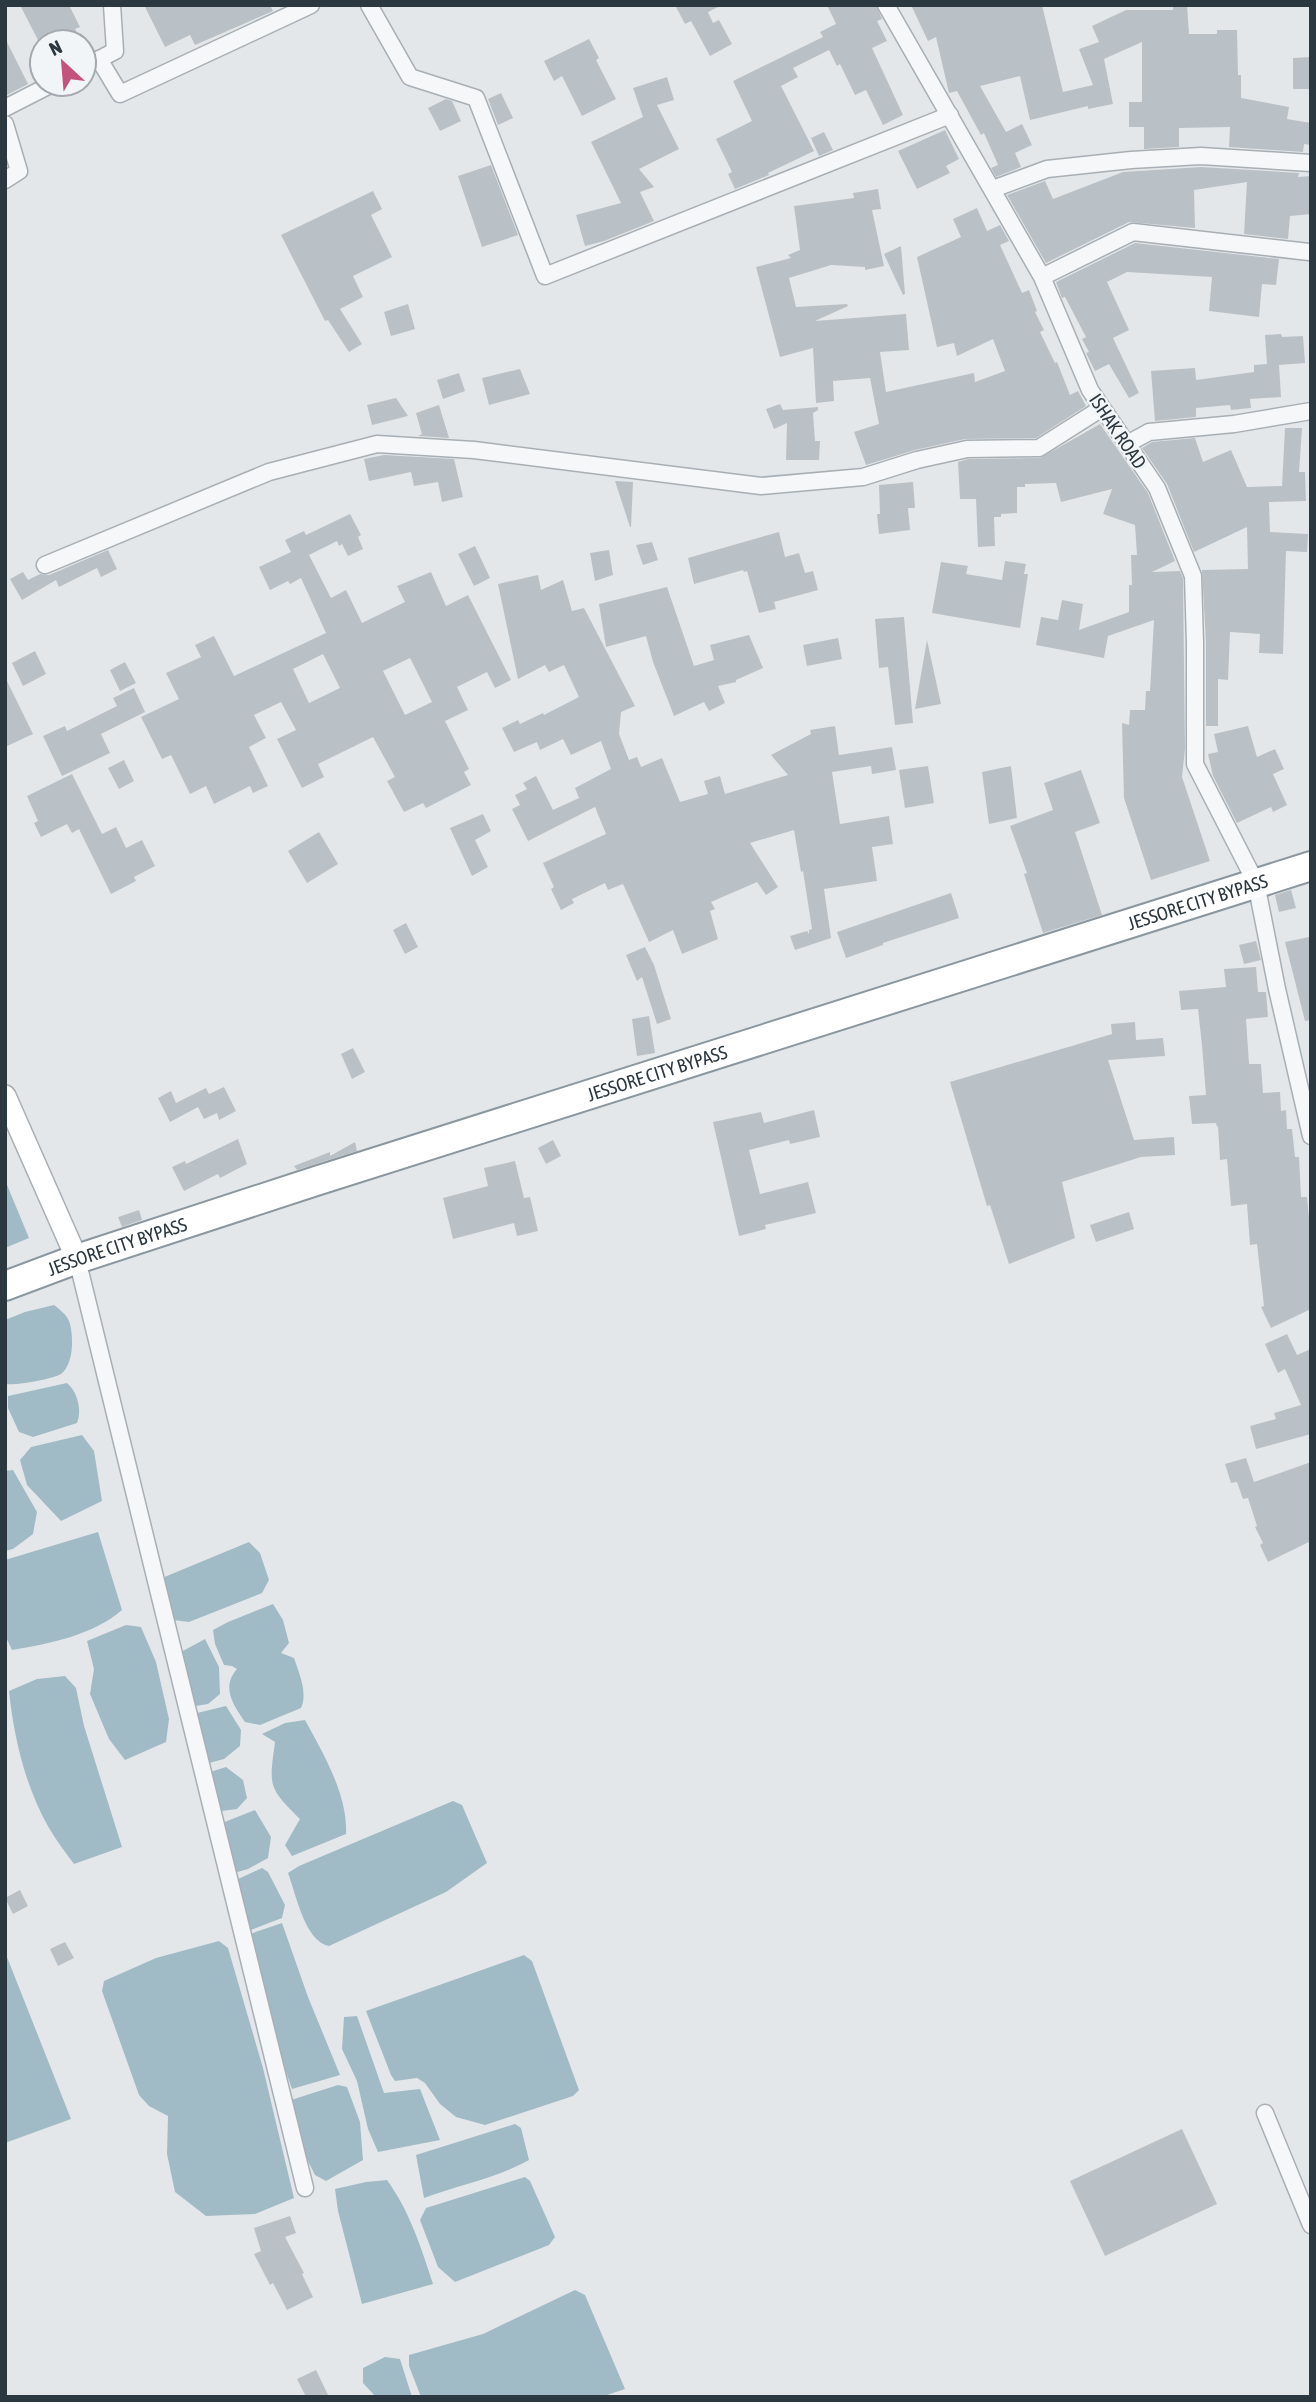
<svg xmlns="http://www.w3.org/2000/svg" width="1316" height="2402" viewBox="0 0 1316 2402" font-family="'Asap Condensed',sans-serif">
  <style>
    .water { fill: #a1bbc6 }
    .building { fill: #bac1c6; fill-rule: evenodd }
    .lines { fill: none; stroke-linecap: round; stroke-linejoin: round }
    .street-casing { stroke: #a8afb4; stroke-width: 19 }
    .secondary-casing { stroke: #a8afb4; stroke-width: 24 }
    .highway-casing { stroke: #8b979f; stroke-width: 32 }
    .street { stroke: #f5f7f8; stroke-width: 16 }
    .secondary { stroke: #fff; stroke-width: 21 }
    .highway { stroke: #fff; stroke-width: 28 }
    .labels { text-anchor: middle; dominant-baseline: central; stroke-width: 5; stroke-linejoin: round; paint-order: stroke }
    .street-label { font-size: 19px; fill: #2c3840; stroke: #f2f5f7 }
  </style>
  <rect width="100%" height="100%" fill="#e3e7ea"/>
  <path class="water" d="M5,1180L29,1238L5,1248Z
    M54,1305C59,1309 67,1315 69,1321C74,1334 74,1365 61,1374C53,1379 15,1386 6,1384L5,1320L25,1312Z
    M67,1383C78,1392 82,1411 77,1423L33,1437L19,1432L8,1408V1396Z
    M82,1435L94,1451L102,1501L61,1521L27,1485L20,1460L31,1447Z
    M13,1470L37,1512L33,1534L13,1549L5,1551V1471Z
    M98,1532L122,1610C93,1635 49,1644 12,1650L5,1635V1560Z
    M249,1542L260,1553L269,1580L262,1593L189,1622L173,1620L162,1578Z
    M273,1604L283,1620L289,1643L281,1653L294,1658C299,1673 308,1693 301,1708L260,1725L245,1722C233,1705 221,1687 237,1669L232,1666L224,1665L215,1644L213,1630L228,1622Z
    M126,1625L141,1627L156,1662L169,1719L166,1742L125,1760L109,1739L90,1694L94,1669L87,1641Z
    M205,1639L219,1667L220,1694L208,1704L189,1707L168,1659Z
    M65,1676L76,1688L84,1726L122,1847L74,1864C65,1852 56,1840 49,1828C25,1786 14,1738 9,1691L37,1679Z
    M226,1706L241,1730L240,1746L224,1759L205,1764L193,1714Z
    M305,1720C323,1753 348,1795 346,1834L292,1856L285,1845L300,1819C268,1787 269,1787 275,1742L262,1734L285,1723Z
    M226,1767L243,1780L247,1798L237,1809L214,1812L207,1773Z
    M453,1801L462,1805L487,1863L446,1892L329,1946C305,1942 296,1894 288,1873L299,1866Z
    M255,1810L271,1837L268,1858L248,1869L234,1873L217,1825Z
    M262,1868L268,1872L285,1905L282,1918L251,1930L241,1922L233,1886L238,1879Z
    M282,1923L308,1997L340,2075L292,2089L243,1949L241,1937Z
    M219,1941L228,1948L263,2068L294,2198L255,2214L206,2216L175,2192L167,2154L168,2116L149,2106L139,2095L102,1991L104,1981L156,1958Z
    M5,1952L71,2119L5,2143Z
    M524,1955L532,1961L579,2090L573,2096L485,2125L456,2117L440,2104L425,2083L417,2078L395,2081L391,2075L366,2011Z
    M357,2016L384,2093L420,2089L440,2140L378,2152L368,2129L357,2081L342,2049L344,2017Z
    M338,2085L347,2087L360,2122L363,2160L326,2181L315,2175L287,2119L288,2101Z
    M515,2124L521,2128L529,2160C497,2178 459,2185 424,2198L416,2155Z
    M525,2177L530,2181L555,2237L549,2245L455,2282L438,2267L420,2220L426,2208Z
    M387,2180C410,2212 421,2247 433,2284L362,2304L338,2211L335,2189L366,2182Z
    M575,2290L585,2295L625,2389L601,2397H421L409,2366V2355L483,2334Z
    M385,2357L400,2359L412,2397H376L363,2383V2368Z"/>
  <path class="building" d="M20,5H69L80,27L75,29L82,42H39Z
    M144,5H270L273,11L195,45L190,35L165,47Z
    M675,5H722L708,12L713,23L719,20L732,44L710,56L691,21L685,24Z
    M827,5H876L882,19L877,21L887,41L872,48L903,115L883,125L866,90L855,95L840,64L837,66L829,50L793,68L798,77L781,86L814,151L768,173L769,175L735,189L728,174L732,172L716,139L752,121L733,81L823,37L820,32L836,24Z
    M911,5H1042L1063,92L1093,85L1079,49L1099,42L1092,26L1126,10H1173V5H1187L1189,34H1217V30H1237L1238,75H1241V98L1289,107L1287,119L1311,123V145L1304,144L1303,152L1229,147L1230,127L1179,128V147L1144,149V127H1129V102H1142V42L1104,59L1113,104L1088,109V106L1030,120L1020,76L980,86L1006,132L1022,124L1032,145L1015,153L1021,167L996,177L991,168L998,165L984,133L981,135L957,91L949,93L936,37L928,41Z
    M5,38L28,84L5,96Z
    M589,39L599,58L596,60L616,99L582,116L562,76L554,81L544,61Z
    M1311,57V89H1293V58Z
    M667,77L674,100L657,105L679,149L639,169L654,187L640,192L654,221L604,241L585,246L576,215L621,203L591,142L643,117L633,88Z
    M501,93L513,118L498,125L488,99Z
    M446,99L452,101L461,121L440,131L428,108Z
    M945,130L959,159L946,166L950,173L917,189L898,151Z
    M824,132L833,150L819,156L811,138Z
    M491,165L518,235L482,247L458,176Z
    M1201,167L1299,173L1298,177L1311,176V214L1290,216L1288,239L1244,234L1247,182L1194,190L1195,228L1129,222L1046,263L1007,195L1045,181L1053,199L1123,172Z
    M878,189L881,209L872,210L884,266L865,270V267L831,265L789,278L796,307L847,304L848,306L815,321L906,314L909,350L880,352L886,392L974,373L975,382L1005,371L993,339L957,356L954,343L937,347L917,257L961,237L953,219L977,208L987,231L1000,225L1009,241L1000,245L1022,293L1029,290L1037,311L1035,312L1044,330L1040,332L1055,363L1057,362L1070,395L1078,391L1086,406L1036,438L965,439L915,450L866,465L854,432L879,424L870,378L833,381L834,401L816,403L813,348L780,357L756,267L791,258L788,255L800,250L794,206L854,198L853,193Z
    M373,191L382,209L371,215L392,257L353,276L363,297L340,309L362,344L349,352L328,320L325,321L281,235Z
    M1135,243L1279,259L1276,285L1262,284L1259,317L1209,311L1212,277L1127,272L1107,282L1129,330L1113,338L1139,393L1129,398L1109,364L1095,371L1086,353L1089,352L1082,339L1086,337L1065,297L1062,298L1056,282Z
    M901,246L905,294L903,295L884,254Z
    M408,304L415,329L391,336L384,312Z
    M1281,334L1282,337L1303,336L1305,363L1279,365L1281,397L1250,399L1251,408L1231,410L1230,405L1196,408V417L1155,421L1151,371L1195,368L1196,380L1254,372V365L1267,364L1265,335Z
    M520,369L530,394L489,405L482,378Z
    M459,373L465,391L443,399L437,380Z
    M396,398L408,416L372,425L367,405Z
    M780,404L783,410L818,407V410L813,413L815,441H820L819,460H786L787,423L774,429L766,409Z
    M439,405L449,438L418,436L422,434L416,413Z
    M1100,424L1148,493L1175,561L1152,572L1180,571L1183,578L1185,749L1182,777L1210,861L1151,880L1124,798L1122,723L1129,725L1130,710H1145L1146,691H1150L1154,620L1108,636L1104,658L1036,645L1041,617L1058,620L1062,600L1083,604L1079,630L1129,612V585H1132L1131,555H1137L1135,525L1103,514L1112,489L1061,502L1056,483L1025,484V487H1017V513L1001,514V517H994L995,546L978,547L976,499H960L958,462L968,459L1040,458Z
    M1285,428H1302L1299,472H1305L1306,501L1269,502L1270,532L1308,534L1307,552L1286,551L1283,654L1259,653L1260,634L1230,632L1228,680L1218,679V726H1206V643L1202,570L1248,569L1247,527L1194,552L1167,484L1142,448L1152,442L1195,438L1203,462L1231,450L1247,487L1282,486Z
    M384,455L454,459L463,497L442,502L438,482L414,486L411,472L369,481L364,459Z
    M615,481L633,482L631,527H630Z
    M913,482L915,508H908L910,530L879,534L877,514H880L879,485Z
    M350,514L361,535L358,537L363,549L348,556L342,544L339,546L337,541L309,555L331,598L346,590L362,623L405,602L397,586L431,572L446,606L468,595L511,680L495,688L487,672L457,687L468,710L445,721L469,769L464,772L471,785L426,808L423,803L404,812L387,781L395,777L373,737L318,764L324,777L302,788L277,739L296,730L281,702L254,715L266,738L249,747L268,786L253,793L250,786L214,804L206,786L190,794L171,755L162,759L141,717L179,699L166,673L201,657L195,645L214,636L234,676L326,633L301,578L290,584L288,581L270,590L259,567L291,552L285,540L304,531L306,535ZM323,654L340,688L309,703L293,669ZM410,658L432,702L405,715L383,671Z
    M779,532L785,557L799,553L805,573L813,571L818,590L774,602L776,609L759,613L747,571L744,572L743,570L694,584L688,558Z
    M652,542L658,560L643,565L636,545Z
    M475,546L490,578L474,586L458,554Z
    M108,550L117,569L101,577L97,568L59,587L56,580L22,600L10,579L23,572L28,580L40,574L49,575Z
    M609,550L613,575L595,581L590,553Z
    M1005,561L1026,564L1024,574H1028L1020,628L932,613L941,562L968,566L966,574L1002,580Z
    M538,575L541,590L563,580L572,611L584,608L635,706L621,712L619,734L629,760L637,757L641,767L662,758L680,802L708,794L704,781L720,776L725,794L788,775L771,755L811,734L810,730L835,726L839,755L892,747L896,770L872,774L871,766L832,772L840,824L889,816L893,844L872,847L877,881L824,889L831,938L795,950L790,936L807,931L809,934V930L812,929L803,871L801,872L794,830L750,843L778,887L766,895L757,882L711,902L715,909L710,911L718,939L682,954L673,930L649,942L623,884L608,890L605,883L572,899L574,903L561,910L551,889L554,887L543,863L606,834L595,807L528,841L512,809L520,805L515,795L527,789L523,783L536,776L553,810L579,798L575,788L611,769L601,741L571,755L563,739L540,750L537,742L514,752L502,728L518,720L520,724L543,713L544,715L579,697L564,665L549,672L545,665L518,679L498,584Z
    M667,587L694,666L714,660L710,645L749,635L763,668L736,680V682L718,686L725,703L709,711L704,702L674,716L653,662L646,636L606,647L599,604Z
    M904,617L913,723L895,725L888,667L879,668L875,619Z
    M838,638L842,659L807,666L803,645Z
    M927,640L941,704L915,709Z
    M35,651L46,674L23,686L12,663Z
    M125,662L136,683L120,691L110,670Z
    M5,677L33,734L5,747Z
    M134,688L145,712L101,734L110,753L62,776L43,736L65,726L67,731L117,706L113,698Z
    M1248,726L1257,757L1275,749L1284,769L1273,774L1287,805L1273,812L1271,807L1237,823L1213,776L1208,754L1218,752L1214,734Z
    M124,760L134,781L119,789L108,768Z
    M928,766L934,803L905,808L899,770Z
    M1011,766L1017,818L989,824L982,772Z
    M1081,770L1100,823L1075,832L1102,915L1043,933L1024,874L1027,873L1010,826L1053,810L1044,783Z
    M72,774L102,834L116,827L126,848L142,840L155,866L134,877L136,881L111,894L79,829L72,833L67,824L41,837L34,823L38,821L27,796Z
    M483,814L491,831L475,840L488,867L472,876L450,828Z
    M319,832L338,864L307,883L288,851Z
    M1291,890L1296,908L1279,912L1275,895Z
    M951,893L959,918L883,943V945L846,958L837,932Z
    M406,923L418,947L405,954L393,930Z
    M1309,937L1311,951V1020L1305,1021L1285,942Z
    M1256,941L1261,960L1244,964L1239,945Z
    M645,947L654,965L671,1019L657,1024L642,977L637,981L626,955Z
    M1256,967L1258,992H1266L1268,1017L1246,1019L1249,1064H1261L1263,1093L1280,1092L1281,1111L1286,1110L1287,1129H1292L1295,1157H1299L1301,1197H1307L1311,1238V1309L1271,1328L1261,1307L1264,1306L1257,1244L1250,1245L1247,1204L1231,1206L1227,1159L1220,1160L1218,1126L1217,1127L1216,1123L1192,1124L1189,1096L1206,1095L1202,1045L1198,1009L1181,1010L1179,991L1226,987L1224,969Z
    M649,1016L655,1053L637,1056L632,1019Z
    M1135,1022L1136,1040L1163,1038L1165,1056L1108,1060L1134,1140L1174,1137L1175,1155L1141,1157L1062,1182L1075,1238L1009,1264L990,1205L987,1206L950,1082L1112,1034L1111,1024Z
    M353,1048L365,1072L352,1079L341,1054Z
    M224,1087L236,1111L219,1120L217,1113L204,1119L198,1107L170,1122L158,1098L171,1091L176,1103L206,1088L209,1094Z
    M814,1110L820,1137L790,1144L789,1140L749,1150L760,1194L808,1182L816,1213L765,1225L766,1229L739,1236L713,1122L761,1112L764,1123Z
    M238,1139L247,1164L220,1178L218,1174L184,1191L172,1167L185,1161L186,1164Z
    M553,1140L561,1156L546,1164L538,1148Z
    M355,1142L357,1151L297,1170L294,1166L330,1152V1156Z
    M515,1161L524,1198L530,1197L538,1231L517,1236L514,1223L453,1239L443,1198L488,1186L484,1168Z
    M139,1210L142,1220L122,1227L118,1217Z
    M1129,1212L1134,1229L1096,1242L1090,1225Z
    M1287,1334L1297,1355L1311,1349V1434L1256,1449L1250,1426L1276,1419L1274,1413L1301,1405L1285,1369L1278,1373L1265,1344Z
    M1246,1458L1254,1482L1311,1462V1541L1268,1562L1260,1545L1263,1543L1255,1527L1257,1526L1248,1498L1243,1499L1237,1482L1231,1483L1225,1464Z
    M20,1890L28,1906L13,1914L5,1898Z
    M65,1942L74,1958L58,1966L50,1949Z
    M1182,2129L1217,2204L1105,2256L1070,2181Z
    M290,2216L296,2233L285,2237L304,2273L302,2274L313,2297L287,2310L273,2283L270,2285L254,2254L261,2251L254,2228Z
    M316,2370L329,2397H306L297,2379Z"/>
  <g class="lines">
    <defs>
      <path id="street" d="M369,5L410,77L476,98L545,276L950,115
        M886,5L1042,277L1090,390L1157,488L1193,576L1195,643V764L1256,883L1277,989L1311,1136
        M99,59L120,94L311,5
        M84,67L115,51L112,5
        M5,108L52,84
        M5,124L19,171L5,180
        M993,189L1047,169L1131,160L1201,156L1311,163
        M1042,277L1133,232L1309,252
        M1127,444L1149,432L1234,424L1311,411
        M45,565L269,472L377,444L474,450L761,486L863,477L917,460L967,449L1039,448L1102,408
        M77,1259L305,2188
        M1265,2113L1311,2225"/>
      <path id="secondary" d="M5,1096L77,1259"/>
      <g id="highway">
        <path id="s1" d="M5,1286L77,1259L316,1181L1311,866"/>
      </g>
    </defs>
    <use href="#street" class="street-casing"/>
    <use href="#secondary" class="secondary-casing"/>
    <use href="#highway" class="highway-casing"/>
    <use href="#street" class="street"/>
    <use href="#secondary" class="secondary"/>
    <use href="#highway" class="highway"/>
  </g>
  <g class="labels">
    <g class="street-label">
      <text transform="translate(1118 431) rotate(56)">ISHAK ROAD</text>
      <text stroke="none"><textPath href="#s1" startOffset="1253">JESSORE CITY BYPASS</textPath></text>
      <text stroke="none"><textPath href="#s1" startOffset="686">JESSORE CITY BYPASS</textPath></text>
      <text stroke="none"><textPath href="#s1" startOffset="119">JESSORE CITY BYPASS</textPath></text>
    </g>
  </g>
  <rect width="1316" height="2402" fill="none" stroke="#2c3840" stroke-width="14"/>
  <g transform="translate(63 63) rotate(334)"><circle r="33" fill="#f2f5f7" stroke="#a3a9ae" stroke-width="2"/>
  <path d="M0-5L12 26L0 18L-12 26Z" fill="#c3537d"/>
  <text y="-10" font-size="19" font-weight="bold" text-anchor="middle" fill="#2c3840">N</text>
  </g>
</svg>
